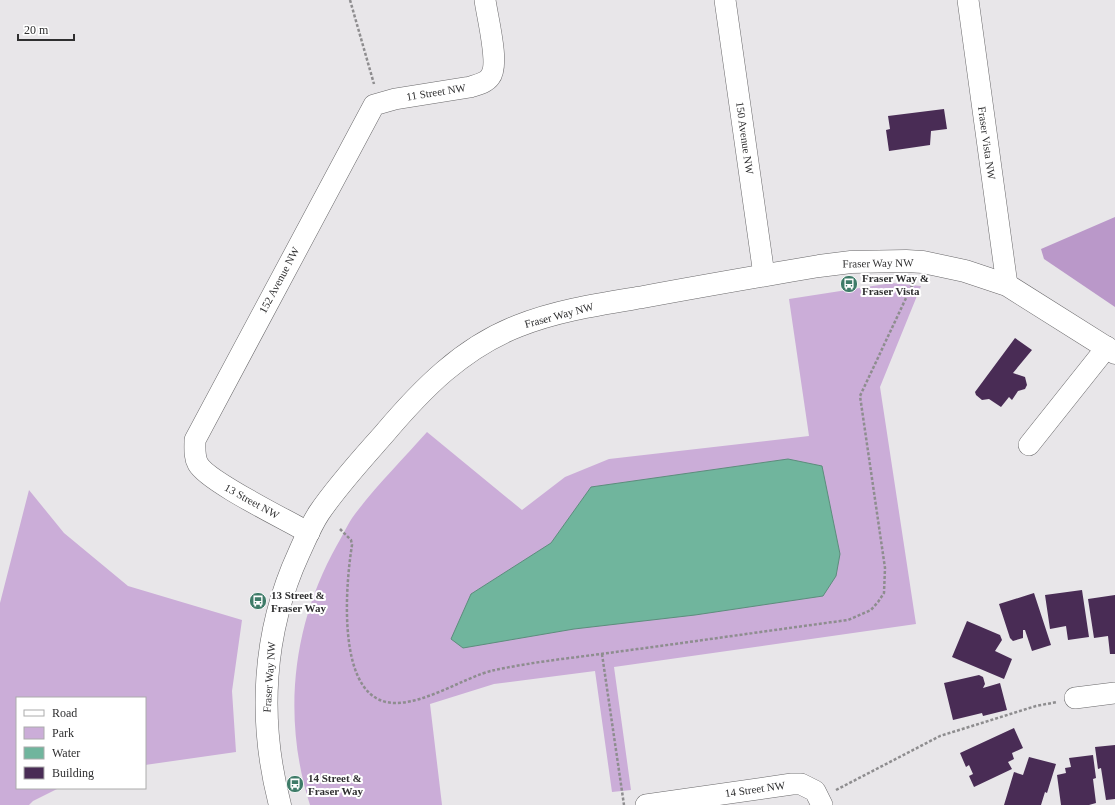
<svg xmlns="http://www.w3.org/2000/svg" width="1115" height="805" viewBox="0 0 1115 805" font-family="Georgia,serif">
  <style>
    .green { fill: #cbadd8 }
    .forest { fill: #ba98c9 }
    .water { fill: #70b59d; stroke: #5c8d7c }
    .building { fill: #492c55 }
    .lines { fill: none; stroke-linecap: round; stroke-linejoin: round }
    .minor-casing { stroke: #69686a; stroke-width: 22 }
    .tertiary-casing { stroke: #69686a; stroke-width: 23 }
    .path { stroke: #8e8d8f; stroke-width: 2.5; stroke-dasharray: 3 2; stroke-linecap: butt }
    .minor { stroke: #fff; stroke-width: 21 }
    .tertiary { stroke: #fff; stroke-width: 22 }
    .labels { text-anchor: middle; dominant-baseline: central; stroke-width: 4; stroke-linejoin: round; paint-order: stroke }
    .street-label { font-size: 11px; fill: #2f2f30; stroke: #fff }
    .poi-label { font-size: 11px; font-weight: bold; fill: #2f2f30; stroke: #fff; text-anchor: start }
  </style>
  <rect width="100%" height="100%" fill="#e8e6e9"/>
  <path class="green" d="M892,283L921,286L880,387L916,624L614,667L631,790L612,792L595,671L494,684L430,704L442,805H310C282,718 292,625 337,545C343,535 348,523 355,514C377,485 403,459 427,432L522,510L565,477L609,459L809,436L789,299Z
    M29,490L64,533L128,586L242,620L232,691L236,752L145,765V698H17V788H59L33,801L29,805H0V603Z"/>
  <path class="forest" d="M1115,217V307L1044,259L1041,249Z"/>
  <path class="water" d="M788,459L822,466L840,554L836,576L823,596L695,615L574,629L463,648L451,639L471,594L551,543L591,487Z"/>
  <path class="building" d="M944,109L947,129L931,131L930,145L889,151L886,130L890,129L888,116Z
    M1015,338L1032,350L1013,373L1025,377L1027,385L1025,389L1018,391L1012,400L1009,397L1001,407L989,399L982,400L976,395L975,392Z
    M1082,590L1089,637L1068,640L1066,626L1050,629L1045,595Z
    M1034,593L1051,645L1032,651L1025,630H1023V638L1013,641L1010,638L999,604Z
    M1115,595V654H1110L1108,636L1094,638L1088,599Z
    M967,621L1000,635L1002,640L995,651L1012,659L1004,679L952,657Z
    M979,675L983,677L985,684L983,688L1000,683L1007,710L983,716L982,713L953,720L944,683Z
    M1014,728L1023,748L1012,753L1014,759L1008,762L1012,769L974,787L969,776L973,774L969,765L966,767L960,753Z
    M1115,745V799L1106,800L1101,768L1098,769L1095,747Z
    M1093,755L1096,778L1093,779L1096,803L1089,805H1061L1057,775L1066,773L1065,768L1071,767L1069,758Z
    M1029,757L1056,764L1047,793L1045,792L1041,805H1004L1014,772L1023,775Z"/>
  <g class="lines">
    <defs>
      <path id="minor" d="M725,0L764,275
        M968,0L1007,285
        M1029,445L1107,347
        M309,533C287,520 208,482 198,464C194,457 195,448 195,440L374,105L395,99L470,87C476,85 486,83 490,77C500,65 487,16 485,0
        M1075,698L1115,693
        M646,805L792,784H801L815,791L822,805"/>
      <path id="tertiary" d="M280,805C258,721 262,633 299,553C305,540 311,525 319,513C338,485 362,459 384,434C422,389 462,348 518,326C558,310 601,304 643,297C702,286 760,276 819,266L851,262L906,261L923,262L965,271L1007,285L1115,353"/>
    </defs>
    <use href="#minor" class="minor-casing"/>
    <use href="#tertiary" class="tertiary-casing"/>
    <path class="path" d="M350,0L374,84
      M340,529L351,540L352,545C346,582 338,676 376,698C408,717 463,676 495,670C537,661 581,657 623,651C698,641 773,630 848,620L871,610L878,602L884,593L885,568L860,396L914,281
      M602,654L624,805
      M836,790L940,736L1036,706L1057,702"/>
    <use href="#minor" class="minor"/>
    <use href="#tertiary" class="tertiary"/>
  </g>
  <defs>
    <symbol id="bus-disc" viewBox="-11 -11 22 22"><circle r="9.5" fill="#3e7b68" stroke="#fff"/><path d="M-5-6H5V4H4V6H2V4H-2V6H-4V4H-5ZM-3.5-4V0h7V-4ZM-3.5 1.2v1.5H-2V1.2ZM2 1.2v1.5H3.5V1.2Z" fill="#fff"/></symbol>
  </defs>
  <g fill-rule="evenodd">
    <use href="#bus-disc" x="839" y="274" width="20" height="20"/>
    <use href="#bus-disc" x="248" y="591" width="20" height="20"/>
    <use href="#bus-disc" x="285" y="774" width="20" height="20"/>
  </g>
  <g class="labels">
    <g class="street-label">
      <text transform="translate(436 92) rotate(-9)">11 Street NW</text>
      <text transform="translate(745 138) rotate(82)">150 Avenue NW</text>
      <text transform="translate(987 143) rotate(82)">Fraser Vista NW</text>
      <text transform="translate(878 263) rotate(-1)">Fraser Way NW</text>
      <text transform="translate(279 280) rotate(-62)">152 Avenue NW</text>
      <text transform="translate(559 315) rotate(-15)">Fraser Way NW</text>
      <text transform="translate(252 501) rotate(29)">13 Street NW</text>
      <text transform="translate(269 677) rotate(-86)">Fraser Way NW</text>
      <text transform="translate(755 789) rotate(-8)">14 Street NW</text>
    </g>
    <g class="poi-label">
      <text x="862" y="278">Fraser Way &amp;<tspan x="862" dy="13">Fraser Vista</tspan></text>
      <text x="271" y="595">13 Street &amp;<tspan x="271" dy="13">Fraser Way</tspan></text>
      <text x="308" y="778">14 Street &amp;<tspan x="308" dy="13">Fraser Way</tspan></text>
    </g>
  </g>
  <rect x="16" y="697" width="130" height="92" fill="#ffffff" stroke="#acacac"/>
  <rect x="24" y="710" width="20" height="6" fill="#ffffff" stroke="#acacac"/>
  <text x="52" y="717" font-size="12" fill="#2f2f30">Road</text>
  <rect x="24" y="727" width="20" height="12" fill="#cbadd8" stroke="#acacac"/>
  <text x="52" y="737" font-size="12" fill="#2f2f30">Park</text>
  <rect x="24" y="747" width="20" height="12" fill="#70b59d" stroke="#acacac"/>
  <text x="52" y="757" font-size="12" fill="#2f2f30">Water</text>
  <rect x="24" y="767" width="20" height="12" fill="#492c55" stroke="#acacac"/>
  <text x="52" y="777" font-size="12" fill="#2f2f30">Building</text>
  <path d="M18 34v6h56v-6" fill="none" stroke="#2f2f30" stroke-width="2"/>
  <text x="24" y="34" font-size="12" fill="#2f2f30" stroke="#ffffff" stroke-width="3" paint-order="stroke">20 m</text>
</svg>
